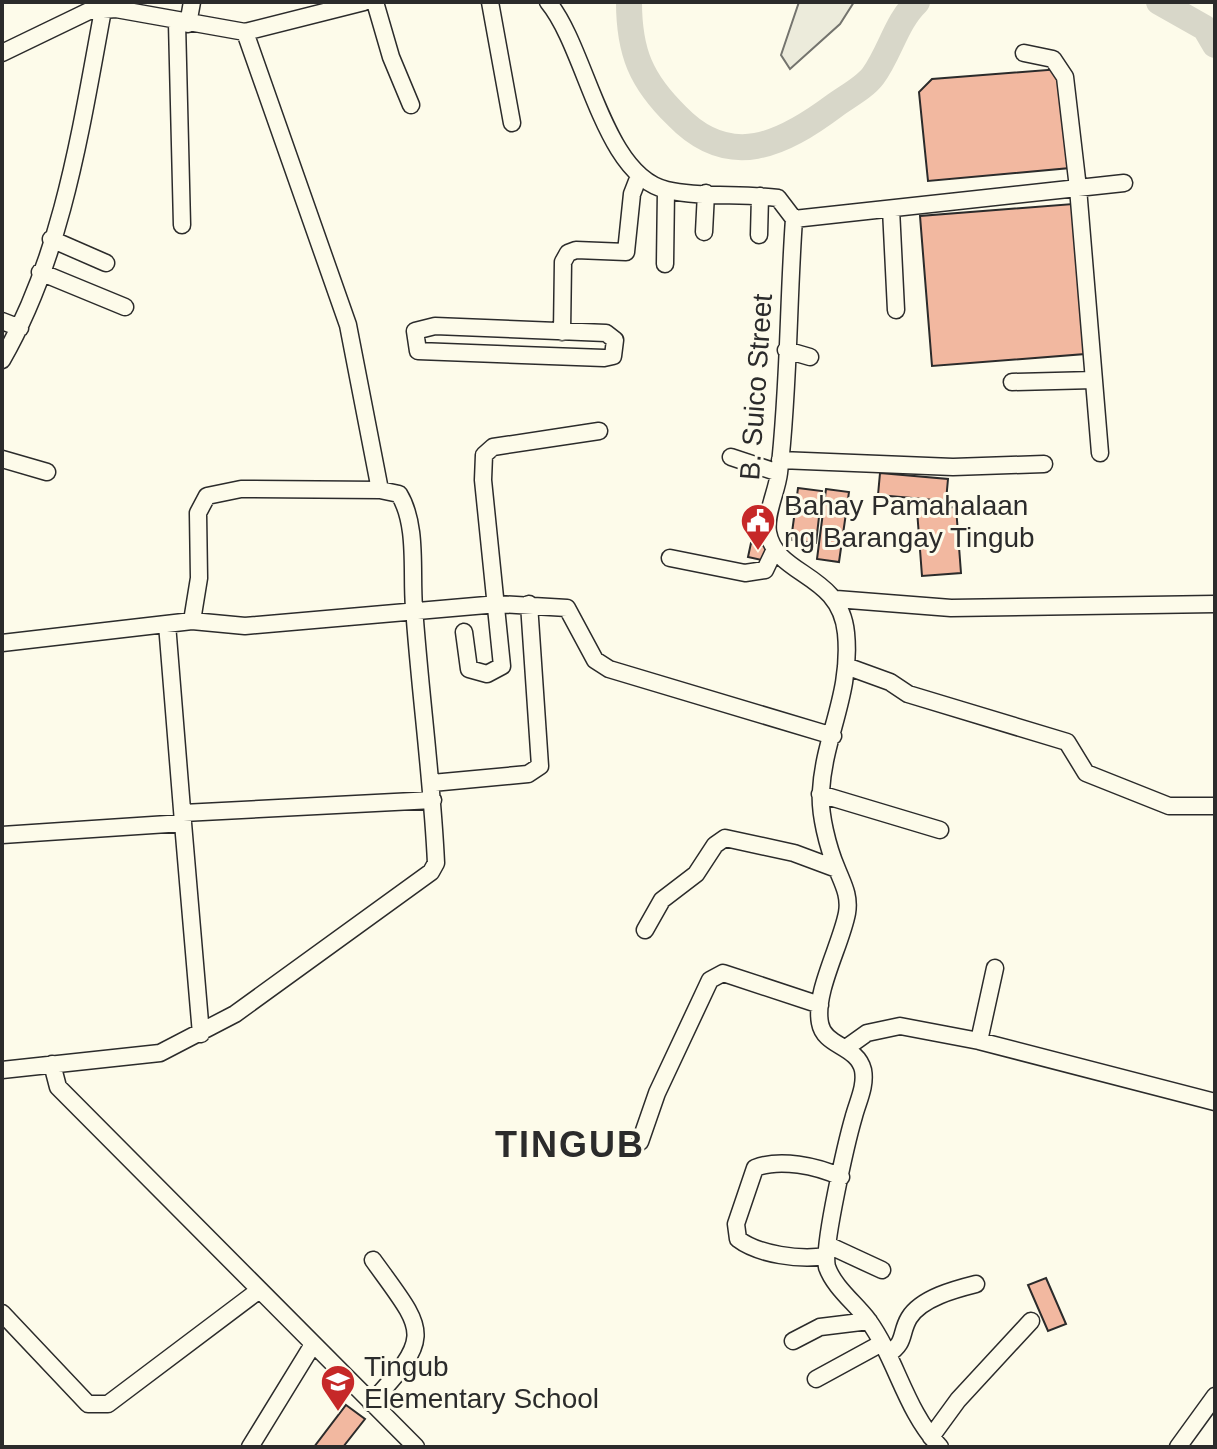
<svg xmlns="http://www.w3.org/2000/svg" width="1217" height="1449" viewBox="0 0 1217 1449" font-family="Helvetica,sans-serif">
  <style>
    .green { fill: #ecebdb; stroke: #74746e; stroke-width: 2 }
    .lines { fill: none; stroke-linecap: round; stroke-linejoin: round }
    .river { stroke: #d8d7c9; stroke-width: 26 }
    .building { fill: #f2b8a0; stroke: #2b2b2b; stroke-width: 2 }
    .minor-casing { stroke: #2b2b2b; stroke-width: 19 }
    .minor { stroke: #fdfbea; stroke-width: 16 }
    .labels { text-anchor: middle; dominant-baseline: central; stroke-width: 6; stroke-linejoin: round; paint-order: stroke }
    .street-label { font-size: 28px; fill: #2b2b2b; stroke: #fdfbea }
    .poi-label { font-size: 28px; fill: #2b2b2b; stroke: #fdfbea; text-anchor: start }
    .district-label { font-size: 36px; font-weight: bold; letter-spacing: 2px; fill: #2b2b2b; stroke: #fdfbea }
  </style>
  <rect width="100%" height="100%" fill="#fdfbea"/>
  <path class="green" d="M799,2H854L840,24L790,69L781,55Z"/>
  <g class="lines">
    <path class="river" d="M629,2C629,52 641,81 677,116C730,171 783,144 834,106C846,97 864,88 873,76C890,53 896,22 917,2
      M1159,2L1205,28L1215,45"/>
  </g>
  <path class="building" d="M1060,69L1070,168L928,181L919,92L932,79Z
    M1073,204L1085,354L932,366L920,216Z
    M880,473L948,479L946,501L878,495Z
    M798,488L822,491L816,543L791,540Z
    M826,489L849,492L839,562L817,559Z
    M956,507L961,573L922,576L917,510Z
    M751,543L769,547L766,561L748,557Z
    M1046,1278L1066,1324L1048,1331L1028,1285Z
    M346,1405L365,1419L343,1447H314Z"/>
  <g class="lines">
    <defs>
      <path id="minor" d="M375,2L391,57L411,105
        M490,2L512,123
        M548,2C587,49 603,176 667,190C702,198 742,193 778,198L794,219C788,303 789,389 779,473C777,491 765,514 768,532C776,577 840,572 846,633C852,694 824,736 821,791C819,813 828,848 837,869C843,884 850,896 847,913C841,945 814,992 820,1023C824,1047 857,1045 863,1070C866,1086 858,1101 854,1116C847,1140 822,1248 827,1267C834,1287 855,1303 868,1320C897,1360 905,1410 940,1447
        M177,23L182,225
        M188,24L192,2
        M2,53L89,11L116,9L245,32L364,2
        M1024,53L1053,59L1065,77L1078,188L1100,453
        M891,209L896,310
        M794,219L1124,183
        M704,232L706,193
        M759,235L760,196
        M51,239L106,263
        M665,264L666,190
        M40,272L125,307
        M2,321L20,328
        M435,326L606,333L615,340L613,356L604,358L418,351L415,331Z
        M562,332L563,262L568,253L576,250L626,252L632,194L639,176
        M786,350L810,357
        M2,360C63,254 81,128 103,10
        M1012,382L1094,380
        M731,457L779,473
        M2,459L47,472
        M780,460L953,467L1044,464
        M670,558L745,573L765,570L775,549
        M836,599L951,608L1215,604
        M192,621L199,578L198,513L207,496L241,489L380,490L348,325L245,32
        M167,624L183,822
        M464,632L469,669L487,674L502,666L483,480L484,455L493,447L599,431
        M2,643L192,621L245,626L498,604L567,608L595,660L609,669L833,736
        M846,666L890,682L908,694L1067,742L1086,773L1169,806H1215
        M432,783L528,774L540,766L529,604
        M820,794L940,830
        M183,813L433,800
        M2,835L183,823L201,1034
        M645,930L662,900L696,874L715,845L725,838L794,853L837,869
        M979,1041L995,968
        M846,1048L867,1033L900,1026L979,1041L1215,1102
        M52,1064L58,1087L416,1447
        M2,1070L160,1053L235,1014L431,872L436,863C432,777 420,693 414,607C411,572 418,525 399,494L380,490
        M640,1142L657,1093L710,980L723,973L820,1005
        M828,1245L882,1270
        M826,1256C800,1260 759,1255 738,1239L736,1224L755,1168C780,1158 817,1166 841,1177
        M2,1313L88,1404H108L258,1291
        M793,1341L820,1327L869,1321
        M888,1354C906,1343 900,1333 909,1318C921,1298 956,1289 976,1284
        M816,1379L882,1343
        M371,1403C435,1334 425,1332 373,1260
        M931,1437L958,1400L1031,1321
        M250,1447L312,1346
        M1178,1447L1215,1396"/>
    </defs>
    <use href="#minor" class="minor-casing"/>
    <use href="#minor" class="minor"/>
  </g>
  <defs>
    <symbol id="civic-pin" viewBox="-11 -11 22 30"><path d="M0 17L-7.5 6A9.5 9.5 0 1 1 7.5 6Z" fill="#c62828" stroke="#fdfbea"/><path d="M-.6-6.5H3V-4.5H.6V-3L4-1V1h2V6H-6V1h2V-1L-.6-3ZM-1.2 2.5V6h2.4V2.5Z" fill="#fff"/></symbol>
    <symbol id="school-pin" viewBox="-11 -11 22 30"><path d="M0 17L-7.5 6A9.5 9.5 0 1 1 7.5 6Z" fill="#c62828" stroke="#fdfbea"/><path d="M0-5L7-2L0 1L-7-2ZM-4 1L0 2.5L4 1V4Q0 6-4 4Z" fill="#fff"/></symbol>
  </defs>
  <g fill-rule="evenodd">
    <use href="#civic-pin" x="738" y="501" width="40" height="54"/>
    <use href="#school-pin" x="318" y="1362" width="40" height="54"/>
  </g>
  <g class="labels">
    <g class="street-label">
      <text transform="translate(756 387) rotate(-86)">B. Suico Street</text>
    </g>
    <g class="poi-label">
      <text x="784" y="505">Bahay Pamahalaan<tspan x="784" dy="32">ng Barangay Tingub</tspan></text>
      <text x="364" y="1366">Tingub<tspan x="364" dy="32">Elementary School</tspan></text>
    </g>
    <g class="district-label">
      <text x="570" y="1144">TINGUB</text>
    </g>
  </g>
  <rect width="1217" height="1449" fill="none" stroke="#2b2b2b" stroke-width="8"/>
</svg>
